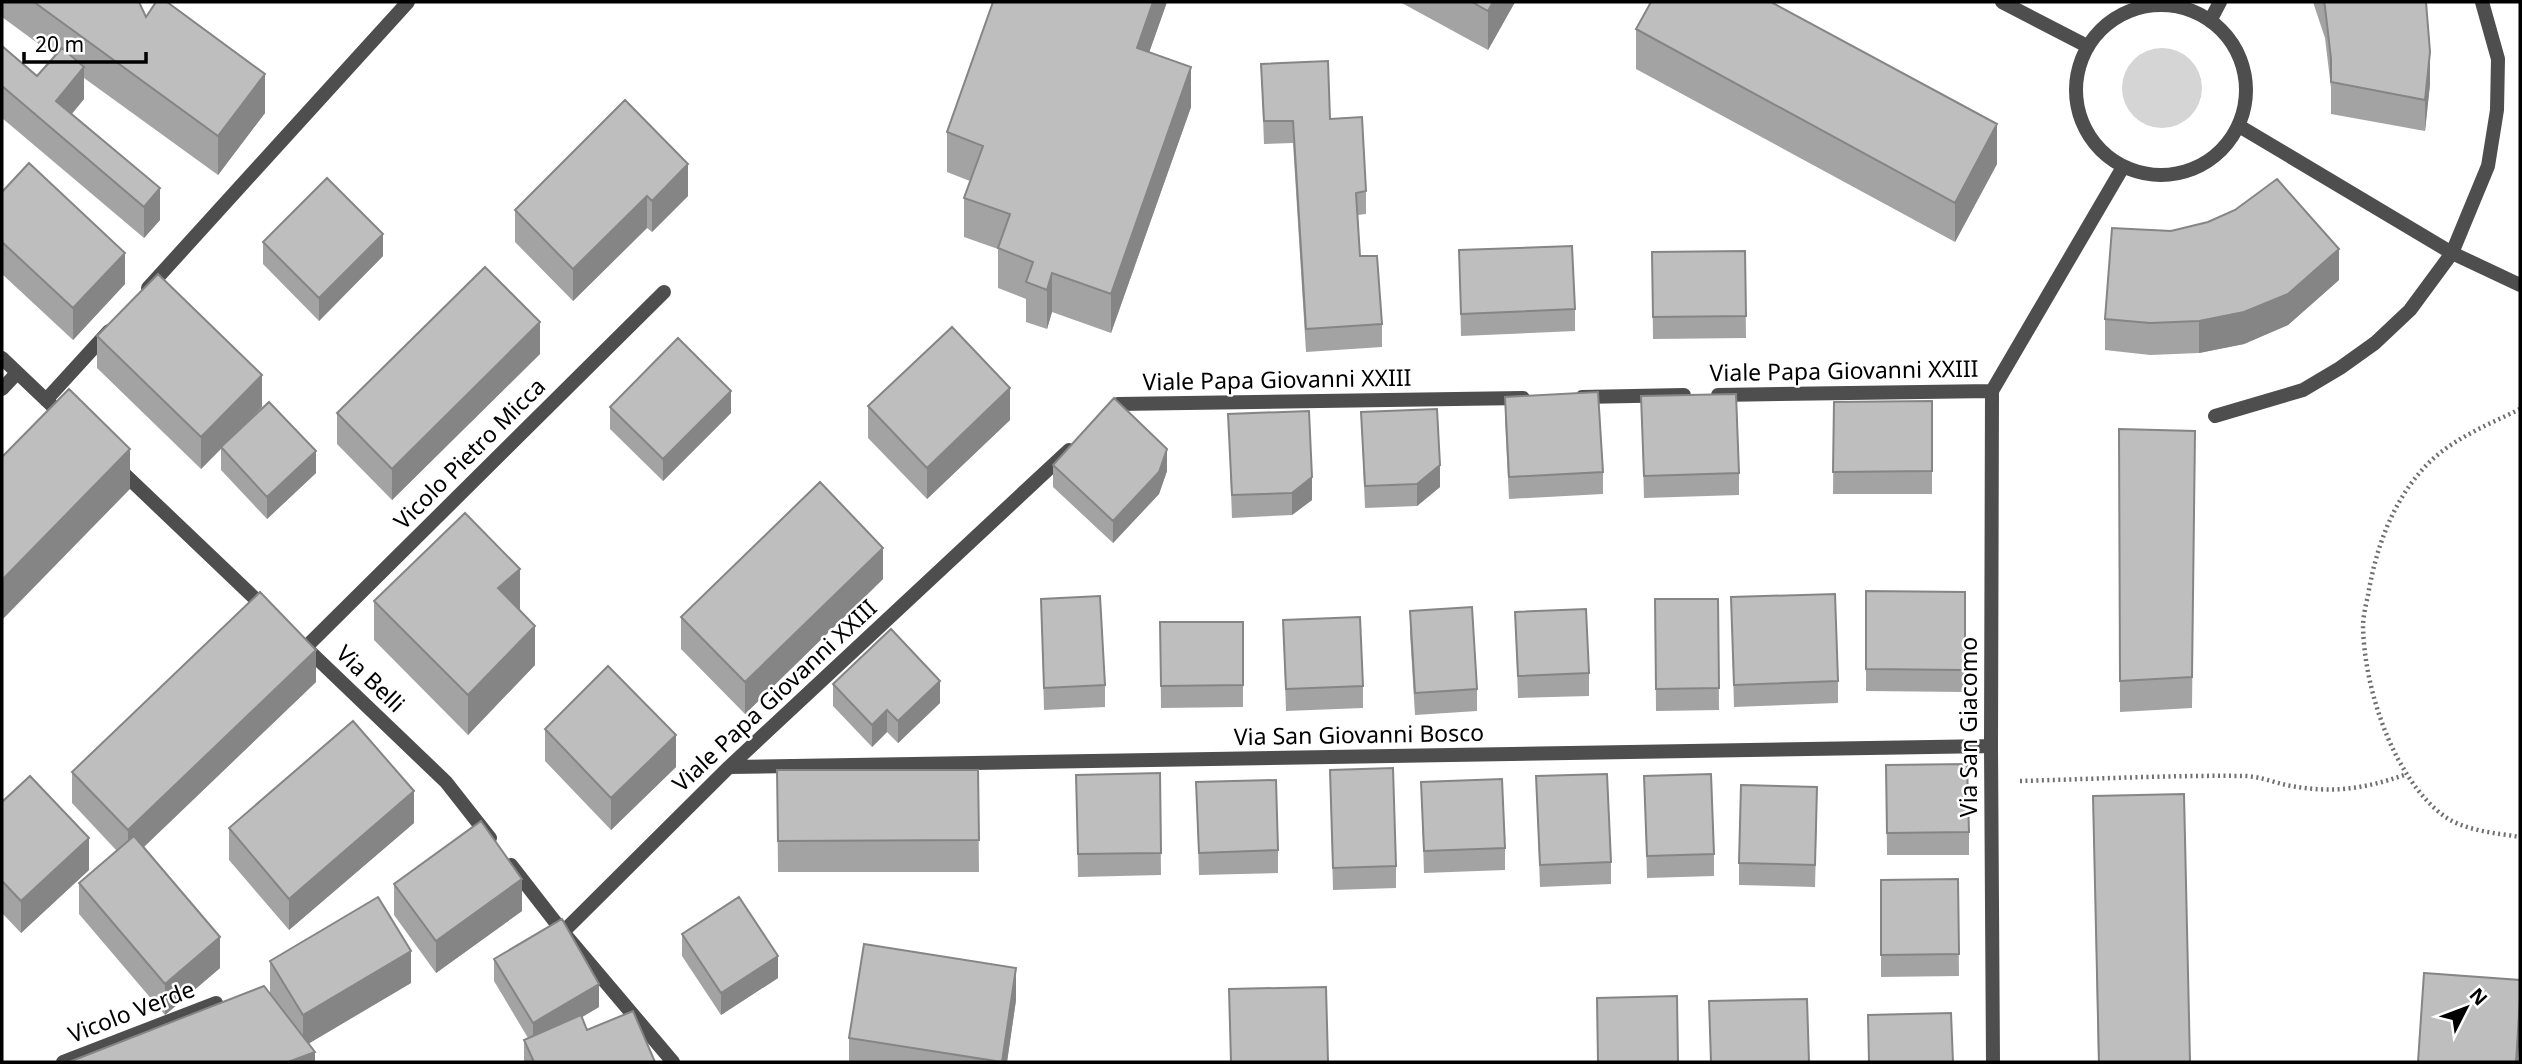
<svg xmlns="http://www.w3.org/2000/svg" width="2522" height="1064" viewBox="0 0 2522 1064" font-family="'Noto Sans',sans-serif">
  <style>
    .grass { fill: #d5d5d5 }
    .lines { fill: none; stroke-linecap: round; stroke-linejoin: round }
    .path { stroke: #707070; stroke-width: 4.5; stroke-dasharray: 2 3.5; stroke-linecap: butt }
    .lane { stroke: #4e4e4e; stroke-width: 14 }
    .street { stroke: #4e4e4e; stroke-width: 14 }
    .wall { fill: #a3a3a3 }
    .shaded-wall { fill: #858585 }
    .building { fill: #bebebe; stroke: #858585; stroke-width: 2 }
    .labels { text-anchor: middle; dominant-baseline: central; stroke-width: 5; stroke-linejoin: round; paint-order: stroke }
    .street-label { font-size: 23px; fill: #000; stroke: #fff }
  </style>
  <rect width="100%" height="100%" fill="#fff"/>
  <path class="grass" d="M2122 88a40 40 0 1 1 80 0a40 40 0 1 1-80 0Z"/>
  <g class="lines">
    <path class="path" d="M2520,409C2486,426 2448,440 2422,470C2391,505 2376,549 2368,595C2366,605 2363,616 2363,626C2364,688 2393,778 2444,816C2465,831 2496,833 2520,837
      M2020,781C2094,779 2170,775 2244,776C2258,776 2273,782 2286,785C2331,794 2365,789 2407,774"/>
    <path class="lane" d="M2,389L17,373
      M2215,416L2303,390L2340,368L2375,343L2410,310L2452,253L2488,166L2497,110L2498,59L2482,2
      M63,1062L216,1003"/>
    <path class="street" d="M2002,2L2087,46
      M2076 90a85 85 0 1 1 170 0a85 85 0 1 1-170 0Z
      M2210,21L2220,2
      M2239,126L2452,253L2520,285
      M148,288L408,2
      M2,358L64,417
      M1992,391L1991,746L1993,1062
      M1992,391L2123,167
      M1718,395L1992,391
      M1582,397L1684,395
      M46,400L109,331
      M1107,415L1118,404L1523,398
      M117,467L267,610
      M302,644L446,782L490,838
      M306,647L664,292
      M729,767L1991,746
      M511,865L563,932L673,1062
      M563,932L729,767L1069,450"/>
  </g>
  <path class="wall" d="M2,2H139L146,17L265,113L218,175L84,78V99L72,114L160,220L144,238L2,118V46L37,76L55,56L2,17Z
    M993,2H1167L1149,52L1191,107L1111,333L1052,312L1047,329L1026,322V299L998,288V249L964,237V198L970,181L947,172V132Z
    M1400,2H1515L1488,50Z
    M2313,2H2426L2430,84L2425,131L2331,114V88L2325,38Z
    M1636,29L1997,164L1955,242L1636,69Z
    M1261,64L1330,119L1366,191V214L1358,215L1360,256L1382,324V347L1306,352L1293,143L1264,144Z
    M625,100L688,196L652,232L647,228L573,301L515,242V210Z
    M2,192L125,284L73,340L2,274Z
    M263,242L383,256L319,321L263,264Z
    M1459,250L1575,309V331L1461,336Z
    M1745,251L1746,338L1653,339L1652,252Z
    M2339,280L2288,325L2244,344L2199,353L2150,355L2105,350V319Z
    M97,336L262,407L239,430L316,473L267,519L221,470V449L201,469L97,368Z
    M540,354L392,500L337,444V413Z
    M1641,396L1739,473V495L1644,498Z
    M1505,397L1603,472V494L1509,499L1505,419Z
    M1932,401V494H1833L1834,402Z
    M868,406L1010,420L927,499L868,438Z
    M610,407L731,413L663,481L610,429Z
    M1361,412L1440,487L1417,506L1365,508Z
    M1228,414L1312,500L1292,515L1232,518Z
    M2119,429L2195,431L2192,708L2120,712Z
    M1053,465L1167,471L1159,494L1113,543L1053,487Z
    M883,579L745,714L681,649V617Z
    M1866,591L1965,592V692L1866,691Z
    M1731,597L1838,681V703L1734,707Z
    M1041,599L1105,685V707L1044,710Z
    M1655,599H1718L1719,710L1656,711Z
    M374,601L520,609H519L535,665L468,735L374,640Z
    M1410,611L1477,689V711L1415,715L1410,633Z
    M1515,612L1589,673V696L1518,698Z
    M1283,620L1363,686V708L1286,711Z
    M1160,622H1243V707L1161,708Z
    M316,682L144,847L220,968L165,1015L79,914V883L117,851L72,803V772Z
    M833,684L940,703L898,743L887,732L872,747L833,706Z
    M545,729L676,767L611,830L545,761Z
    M1886,765L1969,832V855H1887Z
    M777,770H978L979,872H778Z
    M1330,770L1396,866V888L1333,890Z
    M1160,773L1161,875L1078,877L1076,775Z
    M1536,776L1611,862V884L1540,887Z
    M1644,776L1714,854V876L1647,878Z
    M1196,782L1278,850V873L1199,875Z
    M1421,782L1505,848V870L1424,873Z
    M2093,796L2190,1062H2098Z
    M2,802L89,870L21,933L2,913Z
    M1817,810L1815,887L1739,885V863Z
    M414,823L289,930L229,860V828Z
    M1958,879L1959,976L1881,977V880Z
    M394,884L522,911L436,973L394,915Z
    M682,934L778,978L721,1015L682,956Z
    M494,959L599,1007L582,1017L587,1030L655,1062H524V1040L528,1038L494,981Z
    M270,961L411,983L309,1043L315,1062L270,993Z
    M1016,1000L1007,1062H849V1038Z"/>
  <path class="shaded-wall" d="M1153,2H1167L1137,87V48Z
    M1493,2H1515L1488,50V11Z
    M2430,52V84L2425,131V100Z
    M84,67V99L56,132V101Z
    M1191,67V107L1111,333V294Z
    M265,74V113L218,175V136Z
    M1997,124V164L1955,242V203Z
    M688,164V196L652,232V201Z
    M160,188V220L144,238V207Z
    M647,196V228L573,301V269Z
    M383,234V256L319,321V298Z
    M2339,249V280L2288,325L2244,344L2199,353V321Z
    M125,253V284L73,340V308Z
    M1052,273V312L1047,329V290Z
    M540,322V354L392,500V469Z
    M262,375V407L201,469V437Z
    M1010,388V420L927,499V468Z
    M731,391V413L663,481V459Z
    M130,449V489L2,620V580Z
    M1167,449V471L1159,494L1113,543V521Z
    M316,451V473L267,519V497Z
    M1440,465V487L1417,506V484Z
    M1312,477V500L1292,515V493Z
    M883,548V579L745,714V682Z
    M520,569V609L498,628V588Z
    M535,626V665L468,735V695Z
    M316,650V682L128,862V830Z
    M940,681V703L898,743V721Z
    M887,710V732L872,747V725Z
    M676,735V767L611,830V798Z
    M414,791V823L289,930V899Z
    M89,838V870L21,933V901Z
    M522,879V911L436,973V941Z
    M220,937V968L165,1015V984Z
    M411,951V983L303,1047V1015Z
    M778,956V978L721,1015V993Z
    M1016,968V1000L1007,1062H1002Z
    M599,984V1007L533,1046V1023Z
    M2520,999V1031L2518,1062H2516Z
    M315,1052V1062H288Z"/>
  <path class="building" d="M34,2H139L146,17L156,2H167L265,74L218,136Z
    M993,2H1153L1137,48L1191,67L1111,294L1052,273L1047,290L1026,282L1033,262L998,248L1010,214L964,198L983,146L947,132Z
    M1472,2H1493L1488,11Z
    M1651,2H1771L1997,124L1955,203L1636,29Z
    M2324,2H2426L2430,52L2425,100L2331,82V59L2325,7Z
    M2,46L37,76L62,48L84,67L56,101L160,188L144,207L2,86Z
    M1328,61L1330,119L1362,117L1366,191L1356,193L1360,256H1377L1382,324L1306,329L1293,121H1264L1261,64Z
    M625,100L688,164L652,201L647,196L573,269L515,210Z
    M29,163L125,253L73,308L2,242V192Z
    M327,178L383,234L319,298L263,242Z
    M2277,179L2339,249L2288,294L2244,312L2199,321L2150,323L2105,319L2112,228L2171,231L2208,222L2235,210Z
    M1572,246L1575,309L1461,314L1459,250Z
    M1745,251L1746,316L1653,317L1652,252Z
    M485,267L540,322L392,469L337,413Z
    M158,274L262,375L201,437L97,336Z
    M952,327L1010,388L927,468L868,406Z
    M678,338L731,391L663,459L610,407Z
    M69,389L130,449L2,580V457Z
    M1598,392L1603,472L1509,477L1505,397Z
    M1736,394L1739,473L1644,476L1641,396Z
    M1114,398L1167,449L1159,472L1113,521L1053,465Z
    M1932,401V471L1833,472L1834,402Z
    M269,402L316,451L267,497L221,447Z
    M1437,409L1440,465L1417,484L1365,486L1361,412Z
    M1309,411L1312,477L1292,493L1232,495L1228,414Z
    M2119,429L2195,431L2192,677L2120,681Z
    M820,482L883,548L745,682L681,617Z
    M465,513L520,569L498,588L535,626L468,695L374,601Z
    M1866,591L1965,592V670L1866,669Z
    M260,592L316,650L128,830L72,772Z
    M1835,594L1838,681L1734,685L1731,597Z
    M1100,596L1105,685L1044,688L1041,599Z
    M1655,599H1718L1719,688L1656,689Z
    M1472,607L1477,689L1415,693L1410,611Z
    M1586,609L1589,673L1518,676L1515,612Z
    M1360,617L1363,686L1286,689L1283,620Z
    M1160,622H1243V685L1161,686Z
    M891,629L940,681L898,721L887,710L872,725L833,684Z
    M608,666L676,735L611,798L545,729Z
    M353,721L414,791L289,899L229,828Z
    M1967,764L1969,832L1887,833L1886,765Z
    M1393,768L1396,866L1333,868L1330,770Z
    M777,770H978L979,840L778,841Z
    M1160,773L1161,853L1078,854L1076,775Z
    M1607,774L1611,862L1540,865L1536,776Z
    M1711,774L1714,854L1647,856L1644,776Z
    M30,776L89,838L21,901L2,881V802Z
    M1502,779L1505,848L1424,851L1421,782Z
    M1276,780L1278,850L1199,853L1196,782Z
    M1741,785L1817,787L1815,865L1739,863Z
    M2184,794L2190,1062H2099L2093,796Z
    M481,821L522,879L436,941L394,884Z
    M134,836L220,937L165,984L79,883Z
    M1958,879L1959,954L1881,955V880Z
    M378,897L411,951L303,1015L270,961Z
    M739,897L778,956L721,993L682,934Z
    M562,919L599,984L533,1023L494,959Z
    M864,944L1016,968L1002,1062L849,1038Z
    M2424,973L2520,980V999L2516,1062H2418Z
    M264,986L315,1052L288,1062H69Z
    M1326,987L1328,1062H1231L1229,989Z
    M1677,996L1678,1062H1598L1597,998Z
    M1807,999L1809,1062H1711L1709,1001Z
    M633,1011L655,1062H534L524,1040L581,1015L587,1030Z
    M1951,1013L1953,1062H1869L1868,1015Z"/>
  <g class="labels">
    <g class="street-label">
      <text transform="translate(1844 370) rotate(-1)">Viale Papa Giovanni XXIII</text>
      <text transform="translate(1277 379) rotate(-1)">Viale Papa Giovanni XXIII</text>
      <text transform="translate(469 453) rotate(-45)">Vicolo Pietro Micca</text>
      <text transform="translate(371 678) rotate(44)">Via Belli</text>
      <text transform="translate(774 695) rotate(-43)">Viale Papa Giovanni XXIII</text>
      <text transform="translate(1968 727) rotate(-90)">Via San Giacomo</text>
      <text transform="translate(1359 734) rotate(-1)">Via San Giovanni Bosco</text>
      <text transform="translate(131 1011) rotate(-21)">Vicolo Verde</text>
    </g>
  </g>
  <rect width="2522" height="1064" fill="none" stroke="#000000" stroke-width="7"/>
  <g transform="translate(2466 1008) rotate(48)" stroke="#ffffff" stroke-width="5" paint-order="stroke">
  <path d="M0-5L12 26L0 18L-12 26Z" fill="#000000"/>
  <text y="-10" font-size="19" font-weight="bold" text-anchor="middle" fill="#000000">N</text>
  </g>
  <path d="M24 52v10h122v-10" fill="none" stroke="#000000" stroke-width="3.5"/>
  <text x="35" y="52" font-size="21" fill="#000000" stroke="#ffffff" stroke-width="5" paint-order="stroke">20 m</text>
</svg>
